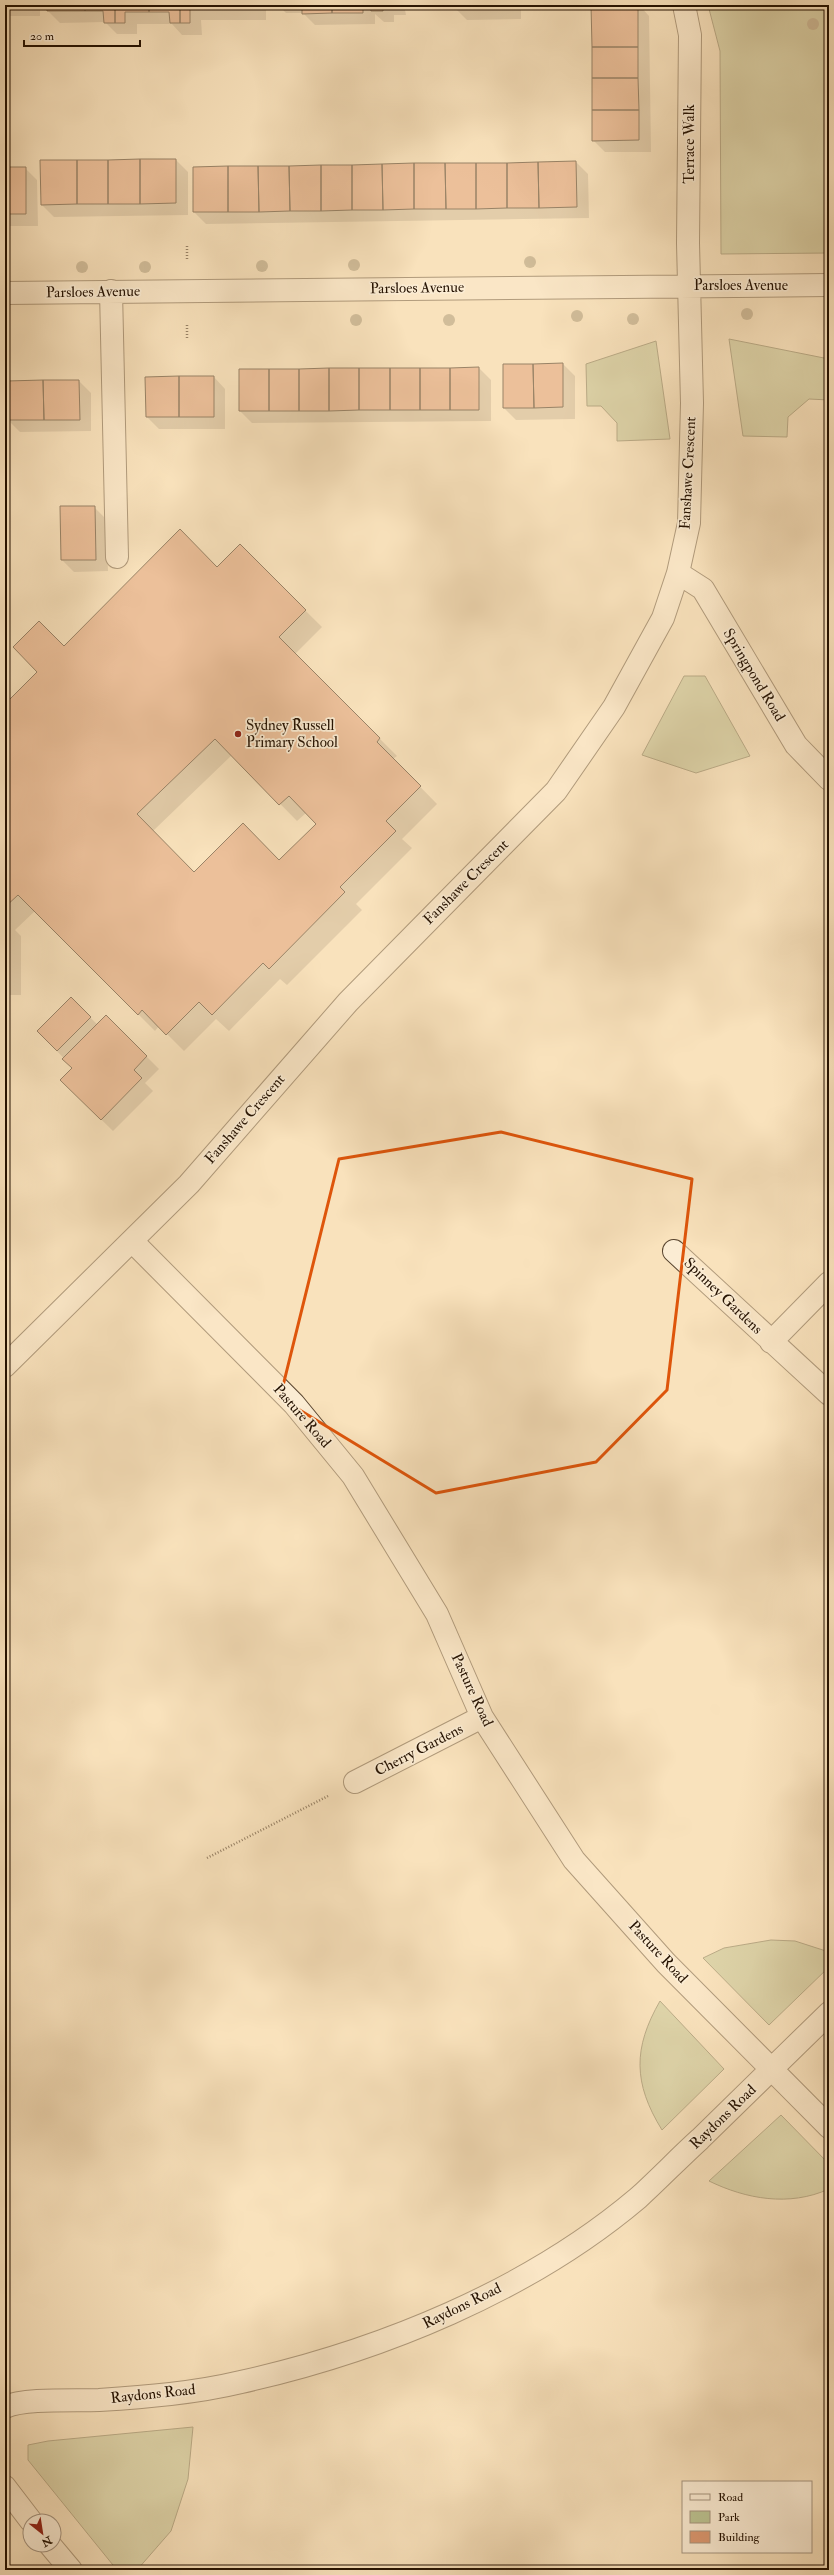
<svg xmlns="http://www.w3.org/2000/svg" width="834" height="2575" viewBox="0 0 834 2575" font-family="'IM FELL Double Pica',serif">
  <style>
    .green { fill: #bcc392; stroke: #706a49 }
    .shadow { fill: #0003; fill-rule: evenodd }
    .building { fill: #db9871; stroke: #241100; fill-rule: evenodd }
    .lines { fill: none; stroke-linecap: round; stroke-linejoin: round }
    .minor-casing { stroke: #59452f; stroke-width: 24 }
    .path { stroke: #241100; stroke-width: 2.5; stroke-dasharray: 1 2; stroke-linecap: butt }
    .minor { stroke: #fbecd3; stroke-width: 22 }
    .tree { fill: #a19171 }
    .marked { fill: none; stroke: #de550b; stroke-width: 3; stroke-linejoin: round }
    .poi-dot { fill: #8f2418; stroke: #fbecd3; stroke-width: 1.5 }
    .labels { text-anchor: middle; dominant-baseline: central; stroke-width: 3.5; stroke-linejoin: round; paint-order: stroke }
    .street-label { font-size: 15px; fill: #241100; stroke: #fbecd3 }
    .poi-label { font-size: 15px; fill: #241100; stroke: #fbecd3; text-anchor: start }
  </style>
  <rect width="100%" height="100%" fill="#f9e2bc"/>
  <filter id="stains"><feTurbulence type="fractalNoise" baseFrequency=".005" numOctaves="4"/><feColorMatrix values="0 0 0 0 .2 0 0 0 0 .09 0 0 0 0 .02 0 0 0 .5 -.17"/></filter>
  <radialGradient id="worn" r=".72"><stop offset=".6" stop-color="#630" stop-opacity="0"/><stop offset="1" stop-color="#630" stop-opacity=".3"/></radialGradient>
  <path class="green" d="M708,5H829V253L721,254L720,51Z
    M729,339L829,359V400L809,399L788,417L787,437L743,436Z
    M656,341L670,439L617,441V423L601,406H587L586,364Z
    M684,676H705L750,756L696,773L642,755Z
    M771,1940L795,1941L829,1952V1967L769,2025L703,1958L724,1948Z
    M660,2001L724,2069L662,2130C633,2083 633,2048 660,2001Z
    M781,2115L829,2164V2189C789,2207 746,2199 709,2181Z
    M193,2427L188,2479L171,2531L137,2570H117L28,2460V2445L48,2441Z"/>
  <path class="shadow" d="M5,5H40V16H5Z
    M48,5H266V20H201L202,35H182L172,24H137V34H117L105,22L60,23L48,11Z
    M278,5H588V6L521,7V19L467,20L456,9L405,10L406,15H394V22H384L375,14V24L315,25L303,13H286Z
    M592,5H639L649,16L651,152H605L593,140Z
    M176,160L188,172V215L54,217L42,205Z
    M576,162L588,174L589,218L206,224L194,212V168Z
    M5,168H25L37,180L38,226H5Z
    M563,364L575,376V419L516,420L504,408Z
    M479,368L491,380V421L252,423L240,411Z
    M214,377L225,389V429H159L147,417Z
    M79,381L91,393V431L20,432L8,420Z
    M94,507L106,519L108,571L74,572L62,560Z
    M240,546L322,627L295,654L397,756L393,759L437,804L402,839L412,848L356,904L362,910L287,985L280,979L229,1031L216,1019L184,1051L159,1026L155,1031L35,911L15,930L21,936V995H5V879L8,875L5,872V705L64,647L217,568ZM232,755L297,821L306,813L317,824L279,861L194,873L153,831Z
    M71,999L98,1025L106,1016L159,1069L145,1083L153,1091L113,1131L61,1080L73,1068L38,1031Z"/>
  <path class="building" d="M47,5H85V11H47Z
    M85,5H115V23H104L103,11H85Z
    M115,5H149V12H125V23H115Z
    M149,5H180V23H170L169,12H149Z
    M180,5H217V9H190V23H180Z
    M217,5H255V8L217,9Z
    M302,5H332V13L302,14Z
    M332,5H363V13H332Z
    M370,5H383V11H371Z
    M454,5H485V8L454,9Z
    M485,5H509V7L485,8Z
    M591,5H638V47H592Z
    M592,47H638V78H592Z
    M592,78H638L639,110H592Z
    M592,110H639V140L592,141Z
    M140,159H176V203L140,204Z
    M140,159V204H108V160Z
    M40,160H77V204L41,205Z
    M77,160H108V204H77Z
    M576,161L577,207L539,208L538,162Z
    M538,162L539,208H507V163Z
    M414,163V209L383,210L382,164Z
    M414,163H445L446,209H414Z
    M445,163H476V209H446Z
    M476,163H507V208L476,209Z
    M382,164L383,210H352V165Z
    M321,165V211H290L289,166Z
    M321,165H352V210L321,211Z
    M228,166H258L259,212H228Z
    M228,166V212H193V167Z
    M258,166H289L290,211L259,212Z
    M5,167H26V214H5Z
    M563,363V407L534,408L533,364Z
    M503,364H533L534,408H503Z
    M479,367V410H450V368Z
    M329,368V411H299V369Z
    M329,368H359V410L329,411Z
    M359,368H390V410H359Z
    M390,368H420V410H390Z
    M420,368H450V410H420Z
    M239,369H269V411H239Z
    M269,369H299V411H269Z
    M179,376H214V417H179Z
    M179,376V417H146L145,377Z
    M43,380L44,420H7V381Z
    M43,380H79L80,420H44Z
    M60,506H95L96,560H61Z
    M180,529L217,567L240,544L306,610L279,637L380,738L377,742L421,786L386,821L396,831L340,887L345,892L269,969L263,963L212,1015L199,1002L166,1035L142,1010L138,1015L18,895L5,907V877L7,875L5,873V704L37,672L13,647L39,621L64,646ZM215,739L279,805L289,796L316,824L279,860L243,823L194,872L137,814Z
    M71,997L91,1017L57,1051L37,1031Z
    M106,1015L147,1056L134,1070L142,1078L101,1120L60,1080L72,1068L62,1059Z"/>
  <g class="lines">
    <defs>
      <path id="minor" d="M111,291L117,557
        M5,293L829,285
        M678,573L703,589L796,745L829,779
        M132,1241L294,1404L353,1476L437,1614L482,1717L574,1860L666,1963L829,2127
        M674,1251L829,1394
        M771,1342L829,1283
        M5,1366L189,1184L348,1002L556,791L614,707L663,618L678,573L689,523L692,403L688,243L690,35L684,5
        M355,1782L482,1717
        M5,2407C25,2398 75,2401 99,2400C146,2397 195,2393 241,2382C380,2351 528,2291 638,2198C659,2179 679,2158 700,2139C743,2097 786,2055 829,2013
        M5,2487L31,2521
        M50,2545L71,2570"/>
    </defs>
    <use href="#minor" class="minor-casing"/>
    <path class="path" d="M187,246V260
      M187,338V323
      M207,1858L328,1796"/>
    <use href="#minor" class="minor"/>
  </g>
  <g class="tree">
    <circle cx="813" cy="24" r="6"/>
    <circle cx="530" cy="262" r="6"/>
    <circle cx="354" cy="265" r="6"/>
    <circle cx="262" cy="266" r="6"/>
    <circle cx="82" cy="267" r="6"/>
    <circle cx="145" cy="267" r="6"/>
    <circle cx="747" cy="314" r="6"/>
    <circle cx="577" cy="316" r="6"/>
    <circle cx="633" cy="319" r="6"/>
    <circle cx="356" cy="320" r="6"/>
    <circle cx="449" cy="320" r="6"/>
  </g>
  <path d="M0 0H834V2575H0ZM501,1132L692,1179L667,1390L596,1462L436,1493L280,1398L339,1159Z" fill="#f9e2bc" fill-opacity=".55" fill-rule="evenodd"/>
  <path class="marked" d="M501,1132L692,1179L667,1390L596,1462L436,1493L280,1398L339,1159Z"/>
  <circle class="poi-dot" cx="238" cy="734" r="4"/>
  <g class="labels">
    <g class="street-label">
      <text transform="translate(689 144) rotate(-90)">Terrace Walk</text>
      <text x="741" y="285">Parsloes Avenue</text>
      <text transform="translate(417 288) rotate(-1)">Parsloes Avenue</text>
      <text transform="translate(93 292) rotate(-1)">Parsloes Avenue</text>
      <text transform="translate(688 473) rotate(-87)">Fanshawe Crescent</text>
      <text transform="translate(754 675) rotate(59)">Springpond Road</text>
      <text transform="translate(466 882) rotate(-45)">Fanshawe Crescent</text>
      <text transform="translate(245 1119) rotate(-49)">Fanshawe Crescent</text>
      <text transform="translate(723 1296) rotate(44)">Spinney Gardens</text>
      <text transform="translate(302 1416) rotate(49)">Pasture Road</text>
      <text transform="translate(472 1690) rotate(65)">Pasture Road</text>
      <text transform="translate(419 1750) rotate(-27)">Cherry Gardens</text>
      <text transform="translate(658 1952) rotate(47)">Pasture Road</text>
      <text transform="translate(723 2117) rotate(-44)">Raydons Road</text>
      <text transform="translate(462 2306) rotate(-26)">Raydons Road</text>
      <text transform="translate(153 2394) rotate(-6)">Raydons Road</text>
    </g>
    <g class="poi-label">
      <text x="246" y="725">Sydney Russell<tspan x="246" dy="17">Primary School</tspan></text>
    </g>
  </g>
  <rect width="834" height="2575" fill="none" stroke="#f9e2bc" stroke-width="20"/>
  <rect x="6" y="6" width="822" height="2563" fill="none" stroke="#241100" stroke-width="2"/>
  <rect x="10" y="10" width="814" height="2555" fill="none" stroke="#241100"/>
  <rect x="682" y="2481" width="130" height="72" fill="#fbecd3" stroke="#a5947f"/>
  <rect x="690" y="2494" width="20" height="6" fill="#fbecd3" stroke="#a5947f"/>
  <text x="718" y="2501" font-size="12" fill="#241100">Road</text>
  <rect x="690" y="2511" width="20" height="12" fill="#bcc392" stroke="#a5947f"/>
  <text x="718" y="2521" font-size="12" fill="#241100">Park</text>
  <rect x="690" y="2531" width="20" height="12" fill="#db9871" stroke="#a5947f"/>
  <text x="718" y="2541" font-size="12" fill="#241100">Building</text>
  <g transform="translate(42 2533) rotate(150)"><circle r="19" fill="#fbecd3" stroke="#a5947f"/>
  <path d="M0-3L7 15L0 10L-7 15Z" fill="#8f2418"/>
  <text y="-6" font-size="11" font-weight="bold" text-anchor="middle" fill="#241100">N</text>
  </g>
  <path d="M24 40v6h116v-6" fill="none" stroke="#241100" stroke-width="2"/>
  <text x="30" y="40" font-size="12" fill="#241100" stroke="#fbecd3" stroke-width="3" paint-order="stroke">20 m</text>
  <rect width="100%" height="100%" filter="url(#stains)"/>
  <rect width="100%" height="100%" fill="url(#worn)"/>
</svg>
